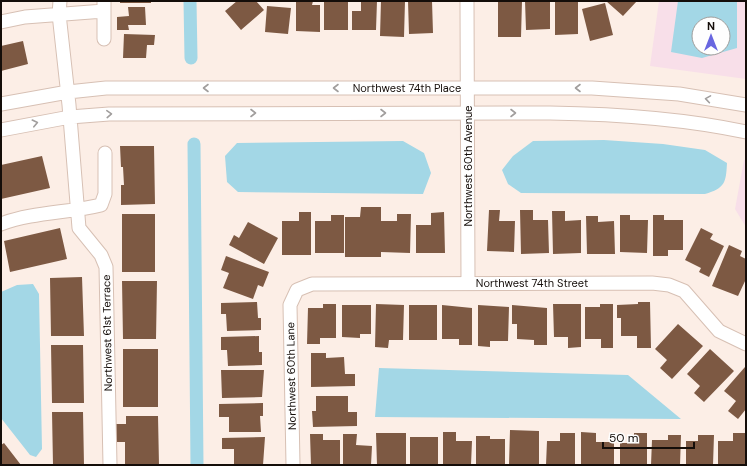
<svg xmlns="http://www.w3.org/2000/svg" width="747" height="466" viewBox="0 0 747 466" font-family="'DM Sans',sans-serif">
  <style>
    .commercial { fill: #f8dfe9; fill-rule: evenodd }
    .water { fill: #a3d7e6; fill-rule: evenodd }
    .lines { fill: none; stroke-linecap: round; stroke-linejoin: round }
    .canal { stroke: #a3d7e6; stroke-width: 13 }
    .building { fill: #7d5943 }
    .minor-casing { stroke: #d7c0b4; stroke-width: 15 }
    .minor { stroke: #fff; stroke-width: 13 }
    .oneway { stroke: #a19e9d }
    .labels { text-anchor: middle; dominant-baseline: central; stroke-width: 4; stroke-linejoin: round; paint-order: stroke }
    .street-label { font-size: 11px; fill: #140d09; stroke: #fefefe }
  </style>
  <rect width="100%" height="100%" fill="#fceee6"/>
  <path class="commercial" d="M659,1H746V79L650,66ZM699,24H723V48H699Z
    M744,160H746V227L735,209Z"/>
  <path class="water" d="M678,1H737V48L702,58L671,52ZM699,24H723V48H699Z
    M604,140L663,144L705,150L727,163C726,183 725,188 705,194L521,193L508,184L502,170L513,156L533,141Z
    M403,141L424,153L431,173L423,194L238,192L227,182L225,156L237,143Z
    M33,284L39,294L42,449L36,457L30,455L1,418V292L17,285Z
    M379,368L628,375L681,419L375,417Z"/>
  <g class="lines">
    <path class="canal" d="M190,1L191,58
      M194,144L197,465"/>
  </g>
  <path class="building" d="M120,1H151V3H120Z
    M237,1H256L264,10L241,30L225,11Z
    M296,1H313L312,5H320V32L296,31Z
    M324,1H348V30H324Z
    M361,1H377L376,30H352V11H361Z
    M381,1H405L404,37L380,36Z
    M408,1H432L433,33L409,34Z
    M498,1H522L521,37H498Z
    M525,1H550V29L526,30Z
    M555,1H578V34L555,35Z
    M606,1H637L623,16Z
    M605,3L613,35L590,41L582,9Z
    M267,6L291,8L288,34L265,32Z
    M128,7H145L146,25H128L129,30H117V17L129,16Z
    M124,34L155,35L154,45H147L146,58H123Z
    M23,41L28,64L1,71V46Z
    M120,146H154L155,204L121,205V185H124L123,167H121Z
    M42,156L50,188L1,199V165Z
    M361,207H381V221H397V214H411L410,253L381,252V257H345V217H360Z
    M489,210H500L499,221H515L514,252L487,251Z
    M520,210H533V220H548L549,253L521,254Z
    M552,211H565V221L581,220V253L553,254Z
    M299,212H311V255H282V221H299Z
    M444,212L445,253H416V225H431V213Z
    M122,214H155V272H122Z
    M331,215H344V253H315V221H331Z
    M620,215H630V220H648L647,253L620,252Z
    M653,215H664V220H683V250H668V256H653Z
    M586,216H598V222L614,221L615,254H587Z
    M248,222L278,238L264,264L229,245L234,235L239,238Z
    M60,228L67,259L10,272L4,241Z
    M701,228L713,234L710,239L724,246L709,277L699,272L701,268L685,260Z
    M729,245L742,251L740,256L746,259V279L738,296L712,286Z
    M226,256L269,272L263,287L258,285L253,299L223,288L229,273L221,270Z
    M82,277L84,336H51L50,278Z
    M122,281H157L156,339H123Z
    M257,302L258,318H261V330L227,331L226,314H221V303Z
    M638,302H650L651,348H637V336H621V318H617V305L638,304Z
    M323,304H336V338H320V344H307L308,308H323Z
    M376,304L404,305L403,340H389L388,348L375,347Z
    M553,304H581V347L568,348V337H554Z
    M600,304H613V348H601V339H585V307H600Z
    M342,305H371V334H360V338L342,337Z
    M409,305H437V340H409Z
    M442,305L472,308V345H459V339H442Z
    M478,305L509,307L508,341H490V347L478,346Z
    M512,305L547,308V345H534V340L517,339V324H512Z
    M678,324L703,346L672,379L660,368L667,360L655,349Z
    M259,336V352H262V365L228,366L227,350H221V337Z
    M51,345H83L84,403H52Z
    M123,349H158V407H123Z
    M710,349L734,371L704,402L694,393L700,386L687,374Z
    M311,353H326V358L344,357L345,374H355V386L311,387Z
    M745,367L746,409L738,419L728,411L736,401L724,391Z
    M221,370H264L262,397L222,398Z
    M316,396H348V412H357V426L313,427L312,411H316Z
    M263,403V416H260L261,432H229V417H219V404Z
    M52,412H83L84,465H53Z
    M126,416H158L159,465H125V442H113V424H126Z
    M510,430L539,431V465H509Z
    M443,432H456V441H472L471,465H443Z
    M581,432L596,433V442H614V465H581Z
    M376,433H406V465H377Z
    M560,433H575V465H546L547,441H560Z
    M634,433H647V465H620V443H634Z
    M733,433H746V465H718V441H733Z
    M310,434H323V440H340V465H311Z
    M343,434H357L356,445L372,446L371,465H343Z
    M668,435H681L680,465H651L652,440H668Z
    M698,435H714L713,465H686V441H698Z
    M476,436H490V439H505V465H476Z
    M265,437L263,465H234V449H222V438Z
    M410,437H438V465H410Z
    M4,443L21,465H1V445Z"/>
  <g class="lines">
    <defs>
      <path id="minor" d="M60,1L59,14L69,105L79,228L101,255L106,267L110,465
        M104,1V39
        M467,1L468,283
        M1,22L25,17L104,11
        M1,104L68,92L106,88H592L679,94L746,105
        M1,130L70,117L109,114L550,113C616,114 681,118 746,132
        M1,224C33,212 68,213 101,205L105,194V153
        M293,465L290,305L297,290L312,284L652,283L669,285L684,291L719,331L746,344"/>
    </defs>
    <use href="#minor" class="minor-casing"/>
    <use href="#minor" class="minor"/>
  </g>
  <defs><path id="oneway-chevron" d="M-2-3.5L2.5 0L-2 3.5" fill="none" stroke-width="1.6" stroke-linecap="round" stroke-linejoin="round"/></defs>
  <g class="oneway">
    <use href="#oneway-chevron" transform="translate(206 88) rotate(-180)"/>
    <use href="#oneway-chevron" transform="translate(336 88) rotate(-180)"/>
    <use href="#oneway-chevron" transform="translate(578 88) rotate(-180)"/>
    <use href="#oneway-chevron" transform="translate(708 99) rotate(-171)"/>
    <use href="#oneway-chevron" transform="translate(253 113)"/>
    <use href="#oneway-chevron" transform="translate(383 113)"/>
    <use href="#oneway-chevron" transform="translate(513 113)"/>
    <use href="#oneway-chevron" transform="translate(109 114) rotate(-3)"/>
    <use href="#oneway-chevron" transform="translate(35 123) rotate(-13)"/>
  </g>
  <g class="labels">
    <g class="street-label">
      <text x="407" y="88">Northwest 74th Place</text>
      <text transform="translate(468 166) rotate(-90)">Northwest 60th Avenue</text>
      <text x="532" y="283">Northwest 74th Street</text>
      <text transform="translate(107 333) rotate(-91)">Northwest 61st Terrace</text>
      <text transform="translate(291 376) rotate(-91)">Northwest 60th Lane</text>
    </g>
  </g>
  <rect width="747" height="466" fill="none" stroke="#140d09" stroke-width="4"/>
  <g transform="translate(711 36)"><circle r="19" fill="#fefefe" stroke="#a09e9c"/>
  <path d="M0-3L7 15L0 10L-7 15Z" fill="#6866e0"/>
  <text y="-6" font-size="11" font-weight="bold" text-anchor="middle" fill="#140d09">N</text>
  </g>
  <path d="M603 442v6h91v-6" fill="none" stroke="#140d09" stroke-width="2"/>
  <text x="609" y="442" font-size="12" fill="#140d09" stroke="#fefefe" stroke-width="3" paint-order="stroke">50 m</text>
</svg>
